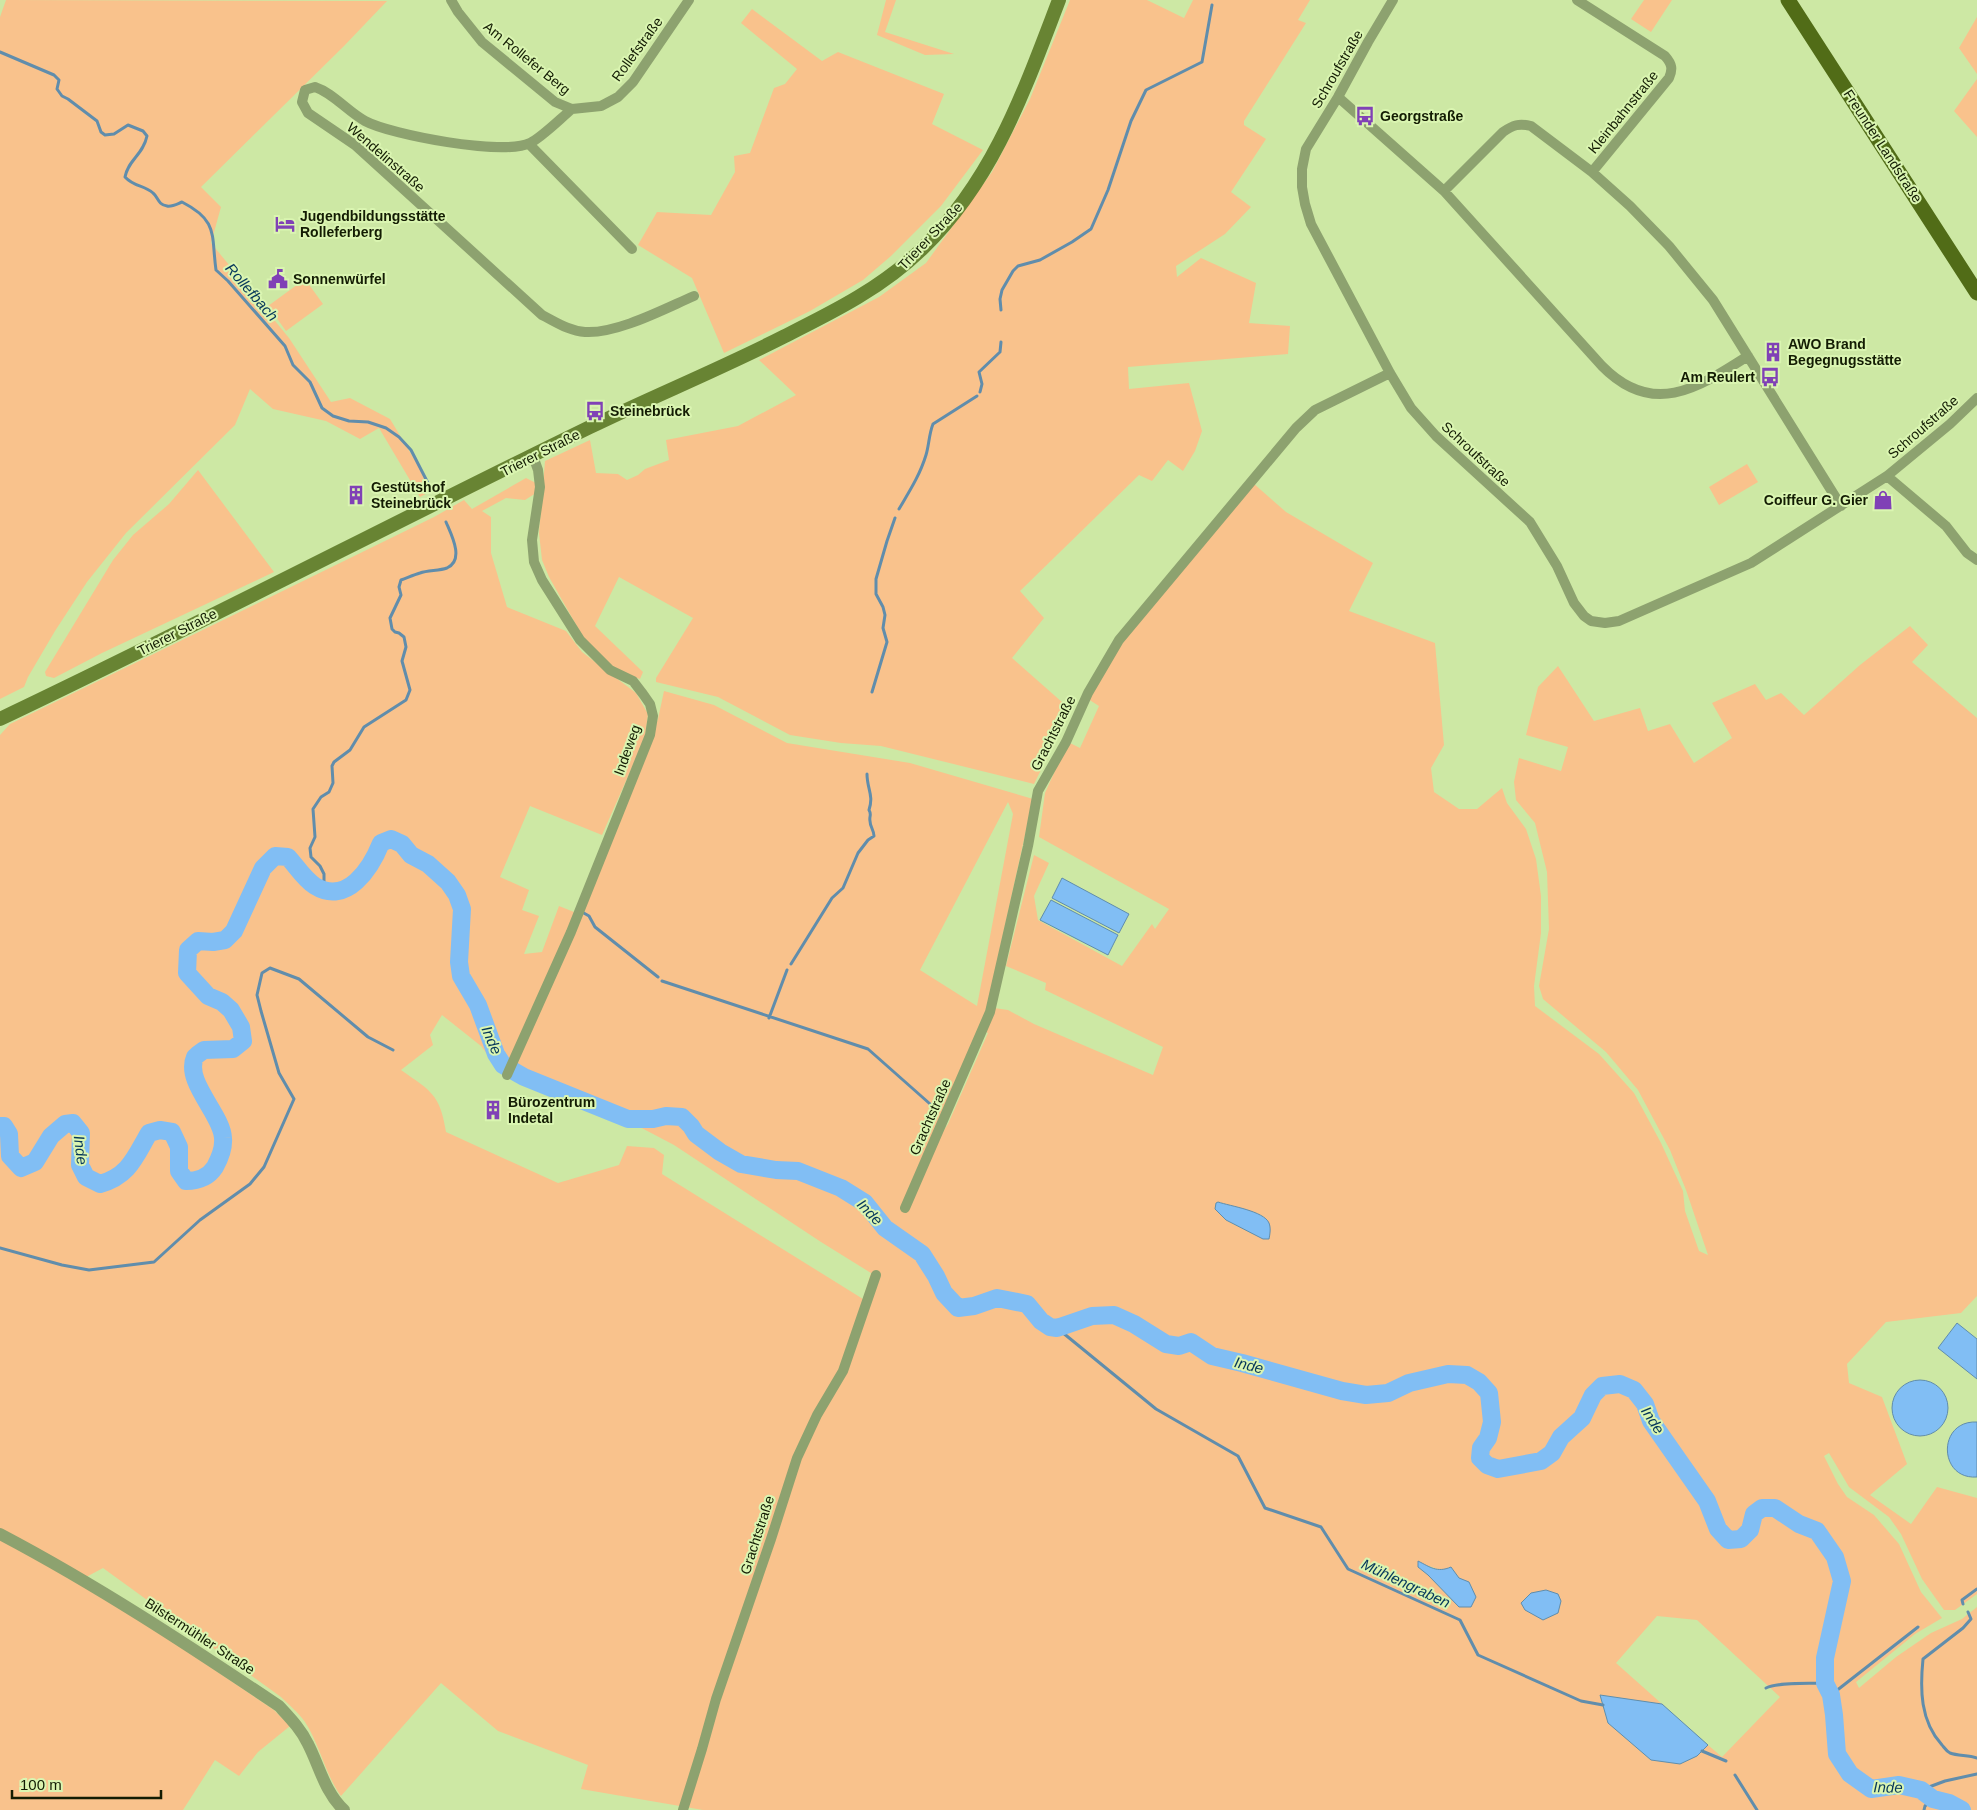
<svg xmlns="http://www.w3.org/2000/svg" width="1977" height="1810" viewBox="0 0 1977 1810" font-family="Helvetica,sans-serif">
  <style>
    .green { fill: #f9c28c; fill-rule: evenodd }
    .water { fill: #81bef4; stroke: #608dac }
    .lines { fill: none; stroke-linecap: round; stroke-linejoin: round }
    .stream { stroke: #608dac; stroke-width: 3 }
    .river { stroke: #81bef4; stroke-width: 18 }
    .minor { stroke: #8da26f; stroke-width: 10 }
    .tertiary { stroke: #8da26f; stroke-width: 12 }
    .secondary { stroke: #688433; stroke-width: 14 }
    .primary { stroke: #516c17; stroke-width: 15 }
    .labels { text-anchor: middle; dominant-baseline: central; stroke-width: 4; stroke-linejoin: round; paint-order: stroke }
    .street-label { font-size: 14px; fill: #131c03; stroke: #daf5b1 }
    .poi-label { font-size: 14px; font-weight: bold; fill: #131c03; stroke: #daf5b1; text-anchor: start }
    .water-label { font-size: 15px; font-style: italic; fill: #06375a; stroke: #daf5b1 }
  </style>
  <rect width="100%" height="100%" fill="#cde8a4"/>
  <path class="green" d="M6,0L387,1L344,46L201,187L221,207L211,243L289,338L331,402L350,398L390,419L433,490L420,497L379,428L360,439L326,421L273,409L250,389L235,425L126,533L87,582L55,631L28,677L24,687L0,699V17Z
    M886,0H896L885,32L954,54L925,55L877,35Z
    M1070,0H1147L1184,18L1193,0H1310L1298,20L1306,23L1244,121V125L1266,139L1231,192L1251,207L1225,234L1176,266L1177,277L1201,258L1256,283L1249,323L1290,326L1288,354L1128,367L1129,389L1189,383L1202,431L1195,451L1183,471L1168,460L1152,481L1139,475L1020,591L1044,618L1012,658L1071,710L1034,784L881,746L841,743L790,735L718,697L656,682V678L693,618L619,577L595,626L643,672L640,679L610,668L583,637L549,577L542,560L539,533L545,461L590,440L596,473L618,474L627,480L638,475L645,469L669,460L666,440L738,426L796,395L759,360L879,297L926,263L992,172L1030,99Z
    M1644,0H1672L1651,32L1631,19Z
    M752,9L822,61L838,52L944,94L932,124L983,150L941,206L891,256L863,280L810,311L724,353L692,278L638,245L657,212L711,215L735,172L734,156L750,153L774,88L785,84L797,69L741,23Z
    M1977,17V74L1959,48Z
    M1977,79V137L1954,111Z
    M305,279L323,304L286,331L268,306Z
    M1747,464L1758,482L1719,505L1709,487Z
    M198,470L274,572L102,653L54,678L46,676L45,672L113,560L133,535L169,504Z
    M526,478L536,483V493L525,500L506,498L482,511L491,517V553L507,607L566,631L582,652L636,693L648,714L645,738L602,835L530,806L500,877L529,890L522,910L539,916L524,954L542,952L559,906L574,912L596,873L658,719L664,691L714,705L787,743L910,763L1033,799L987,1007L1008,1010L1034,1024L1153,1075L1163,1047L1045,990L1046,983L1006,966L1034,855L1049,863L1034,896L1038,920L1122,966L1152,924L1155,929L1169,909L1039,837L1045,793L1068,742L1080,748L1099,706L1088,699L1120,641L1253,483L1286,512L1373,563L1349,611L1435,643L1444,745L1431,768L1434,792L1459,809H1477L1502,788L1507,803L1526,829L1536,859L1541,896V933L1534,986L1535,1006L1599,1054L1634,1093L1661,1143L1683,1191L1685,1211L1699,1251L1708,1255L1686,1190L1670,1150L1638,1090L1606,1052L1543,999L1539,986L1549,929L1547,872L1535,823L1516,800L1514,782L1519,758L1561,771L1568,747L1526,735L1538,687L1558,666L1594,721L1640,708L1648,731L1670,724L1694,763L1732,738L1712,703L1755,684L1766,700L1781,693L1804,715L1860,665L1910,626L1928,645L1912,662L1977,718V1296L1961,1313L1886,1322L1847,1364L1849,1383L1882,1397L1907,1464L1870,1495L1911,1524L1937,1487L1977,1498V1594L1955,1610H1944L1922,1579L1901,1534L1889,1517L1849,1487L1829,1453L1824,1456L1838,1484L1847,1497L1874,1515L1899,1544L1921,1592L1942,1618L1915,1634L1856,1682L1859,1688L1896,1657L1931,1633L1962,1619L1977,1607V1810H703L581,1789L588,1765L498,1731L441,1683L341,1796C325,1774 320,1745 305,1722C299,1713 289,1705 281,1697L103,1568L77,1582L148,1625L274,1710L290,1726L258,1752L239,1776L215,1760L183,1810H0V735L10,724L434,517L464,500L472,509ZM1008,802L1013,814L977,1006L920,970ZM442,1015L481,1046L502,1074L619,1123L634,1124L674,1145L821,1242L871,1273L863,1299L662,1174L664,1155L654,1148L627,1146L619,1165L558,1183L446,1132C440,1094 431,1091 401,1070L433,1045L430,1035ZM980,1029L988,1033L948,1124L923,1162ZM1218,1202L1256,1213L1264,1217L1253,1234L1226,1220L1215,1209L1216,1203ZM1429,1566L1443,1571L1451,1568L1459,1578V1607L1428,1575L1418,1567ZM1657,1616L1697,1620L1780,1697L1722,1757L1708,1745L1697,1756L1680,1764L1651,1760L1608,1723L1600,1695L1662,1704L1616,1663Z"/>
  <path class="water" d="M1062,878L1129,914L1119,933L1052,898Z
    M1051,900L1118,935L1108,955L1040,920Z
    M1218,1202C1230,1206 1264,1211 1269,1223C1271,1228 1270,1234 1269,1239H1263L1226,1220L1215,1209L1216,1203Z
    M1957,1323L1977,1339V1379L1938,1348Z
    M1892 1408a28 28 0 1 1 56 0a28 28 0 1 1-56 0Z
    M1977,1422V1477C1938,1480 1937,1420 1977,1422Z
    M1418,1561C1430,1567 1437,1573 1451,1567L1459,1578L1469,1582L1476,1597L1471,1607H1459L1428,1575L1418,1567Z
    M1546,1590L1558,1594L1561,1601L1558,1613L1543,1620L1525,1610L1521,1603L1531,1593Z
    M1600,1695L1662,1704L1708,1745L1697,1756L1680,1764L1651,1760L1608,1723Z"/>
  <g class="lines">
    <path class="stream" d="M0,52L54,75L59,80L57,89L62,96L68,99L97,121L101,132L105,135L114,134L128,125L143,131L147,136C143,155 128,160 125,177C134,187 144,185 153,193C158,197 158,205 167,206C172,207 177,204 182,202C219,221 211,235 216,270L228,281L285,346L293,365L310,382L322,408L333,416L349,421L368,422L386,428L399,437L411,450L431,489
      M1001,310L1000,299L1002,290L1013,271L1018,266L1040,260L1072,242L1091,229L1108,190L1131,121L1146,90L1202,62L1212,5
      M980,392L982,384L979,372L1000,352L1001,342
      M899,509C909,492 920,475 926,455C929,445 929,434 933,424L977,396
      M872,692L887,642L883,628L885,615L883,607L876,594V579L887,541L895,518
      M324,890V874L320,866L311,857L310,848L315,837L313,809L321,797L329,792L333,783L332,766L334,762L350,750L364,727L406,700L410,690L402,661L406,647L404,637L399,633L395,632L392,629L390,618L401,595L399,587L401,580C407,578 413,575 420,573C428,570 439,571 447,568C465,560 451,534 446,522
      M582,912L589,916L595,927L658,977
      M791,964L832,898L843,888L858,853L868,840L874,836C874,830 870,827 870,821C869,816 872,815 869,810C874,795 867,789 867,774
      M662,981L868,1049L938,1111
      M769,1018L787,970
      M0,1248L62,1265L89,1270L154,1262L200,1220L250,1184L264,1167L294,1099L279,1073L261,1011L257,995L262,973L270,968L299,979L368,1037L393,1050
      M1057,1328L1156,1409L1238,1456L1265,1508L1321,1527L1348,1569L1460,1620L1478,1655L1581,1701L1603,1705
      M1963,1604L1962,1600L1977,1589
      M1968,1612L1971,1619L1963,1628L1923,1659C1920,1689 1920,1721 1942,1745C1944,1747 1946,1751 1950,1753C1958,1756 1968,1755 1977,1758
      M1766,1688C1779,1682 1809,1684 1825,1683
      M1831,1695L1918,1627
      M1702,1751L1726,1761
      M1735,1775L1757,1810
      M1921,1790L1945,1781L1977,1774
      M1924,1810L1925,1806L1933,1799"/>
    <path class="river" d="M0,1126H4L9,1134L10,1156L21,1168L35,1162L51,1136L65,1124L73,1123L81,1133L80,1165L86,1177L100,1184C129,1176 135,1157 149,1133L160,1130L172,1132L179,1147V1171L186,1181C198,1181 208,1178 215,1167C220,1158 224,1149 223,1138C222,1114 184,1082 195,1057C197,1055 201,1052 204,1050L233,1049L243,1041L241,1027L231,1010L222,1002L208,996L187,973L188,950L198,941L213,942L225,940L234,931L263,868L275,856L288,857C297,867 304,879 315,886C347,906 371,868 381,843L391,839L402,844L411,855L428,864L448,882L457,895L462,909L459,962L461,976L478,1005L496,1054L503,1065L524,1077L628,1119H653L666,1116L682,1117L691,1126L696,1134L720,1152L741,1164L776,1170L798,1171L841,1188L865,1203L885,1228L922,1254L936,1276L944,1293L958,1308L974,1306L997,1298L1027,1304L1041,1321L1050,1327L1057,1328L1092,1316L1114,1315L1134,1324L1166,1344L1179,1346L1191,1342L1212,1356L1242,1363L1342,1391L1366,1395L1388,1393L1409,1383L1448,1374L1467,1375L1479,1382L1489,1393L1492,1422L1488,1438L1481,1448L1480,1458L1487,1465L1498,1469L1541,1461L1552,1453L1561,1437L1582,1418L1593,1395L1602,1386L1620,1384L1634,1390L1645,1404L1651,1421L1707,1501L1718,1529L1728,1540L1741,1539L1750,1530L1754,1514L1762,1508H1775L1799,1524L1817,1531L1835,1557L1842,1581L1825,1658V1683L1831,1695L1834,1715L1837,1754L1850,1774L1871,1789L1899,1785L1921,1790L1933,1799L1949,1803L1962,1810"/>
    <path class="minor" d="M451,0L458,12L482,42L555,102L572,109L601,106L618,97L633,82L689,0
      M1393,0L1368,42L1338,97L1306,149L1302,169V187L1305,204L1311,224L1390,373L1411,408L1436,436L1530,522L1557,566L1574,603L1584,616L1591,621L1605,623L1619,621L1751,563L1887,476L1950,424L1977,398
      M1577,0L1665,56C1672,64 1673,69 1669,78L1592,172
      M1338,97L1444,191L1602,366C1653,418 1698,388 1748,356
      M572,109C561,118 541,138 530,143C504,156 391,135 365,121C347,111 333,93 315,87L305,90L302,102L308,113L355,145L542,315C556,322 569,331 585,332C617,334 664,309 694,296
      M529,144L632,249
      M1444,191L1503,132C1513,125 1519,123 1531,126L1592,172L1630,206L1669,246L1713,300L1841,506
      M1887,476L1946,526L1967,553L1977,560
      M507,1075L571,932L650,735L653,716L650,704L643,694L633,681L610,670L580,640L542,580L534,562L532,540L540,487L538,470L533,456
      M905,1208L990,1012L1028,846L1038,791L1066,742L1088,693L1119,640L1296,428L1315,410L1390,373
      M683,1810L702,1749L716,1699L771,1539L797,1458L817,1415L843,1371L876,1275"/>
    <path class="tertiary" d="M0,1534C97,1585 188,1645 279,1706C290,1718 301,1729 308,1744C319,1765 325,1793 344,1810"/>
    <path class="secondary" d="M0,719C198,625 393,523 590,427C654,396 720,369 783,337C833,312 882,288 923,248C994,179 1024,91 1059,0"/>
    <path class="primary" d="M1788,0L1977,293"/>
  </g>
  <defs>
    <symbol id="bus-bare" viewBox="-9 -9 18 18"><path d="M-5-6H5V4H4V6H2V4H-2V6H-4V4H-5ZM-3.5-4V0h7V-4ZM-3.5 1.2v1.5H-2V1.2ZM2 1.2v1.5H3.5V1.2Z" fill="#8041b6" stroke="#daf5b1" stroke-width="2.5" paint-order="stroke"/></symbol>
    <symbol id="hotel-bare" viewBox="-9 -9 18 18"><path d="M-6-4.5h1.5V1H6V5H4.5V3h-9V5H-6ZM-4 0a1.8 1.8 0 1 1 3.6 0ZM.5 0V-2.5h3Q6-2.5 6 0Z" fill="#8041b6" stroke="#daf5b1" stroke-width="2.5" paint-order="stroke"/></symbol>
    <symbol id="civic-bare" viewBox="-9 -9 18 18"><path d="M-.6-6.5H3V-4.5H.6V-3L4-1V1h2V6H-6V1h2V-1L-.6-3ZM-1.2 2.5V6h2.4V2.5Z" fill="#8041b6" stroke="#daf5b1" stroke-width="2.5" paint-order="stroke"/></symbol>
    <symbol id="building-bare" viewBox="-9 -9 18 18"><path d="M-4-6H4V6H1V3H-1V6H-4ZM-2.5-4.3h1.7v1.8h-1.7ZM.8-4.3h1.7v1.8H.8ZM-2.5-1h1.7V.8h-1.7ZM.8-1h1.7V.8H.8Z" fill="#8041b6" stroke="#daf5b1" stroke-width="2.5" paint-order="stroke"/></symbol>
    <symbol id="shop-bare" viewBox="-9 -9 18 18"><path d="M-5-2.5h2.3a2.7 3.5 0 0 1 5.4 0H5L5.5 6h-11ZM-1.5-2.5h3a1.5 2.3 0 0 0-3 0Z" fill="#8041b6" stroke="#daf5b1" stroke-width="2.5" paint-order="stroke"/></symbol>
  </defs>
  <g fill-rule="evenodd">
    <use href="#bus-bare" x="1351" y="102" width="28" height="28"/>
    <use href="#hotel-bare" x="271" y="210" width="28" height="28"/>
    <use href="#civic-bare" x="264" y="265" width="28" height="28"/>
    <use href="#building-bare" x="1759" y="338" width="28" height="28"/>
    <use href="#bus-bare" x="1756" y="363" width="28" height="28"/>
    <use href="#bus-bare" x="581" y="397" width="28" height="28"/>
    <use href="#building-bare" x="342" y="481" width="28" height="28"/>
    <use href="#shop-bare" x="1869" y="486" width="28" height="28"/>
    <use href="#building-bare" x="479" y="1096" width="28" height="28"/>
  </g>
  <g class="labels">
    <g class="street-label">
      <text transform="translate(637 49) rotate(-54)">Rollefstraße</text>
      <text transform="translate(527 58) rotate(39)">Am Rollefer Berg</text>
      <text transform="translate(1337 69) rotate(-60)">Schroufstraße</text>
      <text transform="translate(1623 112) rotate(-51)">Kleinbahnstraße</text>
      <text transform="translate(1883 146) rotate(57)">Freunder Landstraße</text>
      <text transform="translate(386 157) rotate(41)">Wendelinstraße</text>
      <text transform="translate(930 236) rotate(-47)">Trierer Straße</text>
      <text transform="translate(1923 427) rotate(-41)">Schroufstraße</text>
      <text transform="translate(540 453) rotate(-27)">Trierer Straße</text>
      <text transform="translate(1476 454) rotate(43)">Schroufstraße</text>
      <text transform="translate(177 632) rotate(-27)">Trierer Straße</text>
      <text transform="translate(1053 733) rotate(-63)">Grachtstraße</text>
      <text transform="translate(627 750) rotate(-70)">Indeweg</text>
      <text transform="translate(930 1117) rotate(-66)">Grachtstraße</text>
      <text transform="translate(757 1535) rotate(-72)">Grachtstraße</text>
      <text transform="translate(200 1636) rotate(33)">Bilstermühler Straße</text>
    </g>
    <g class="poi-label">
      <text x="1380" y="116">Georgstraße</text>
      <text x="300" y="216">Jugendbildungsstätte<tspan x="300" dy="16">Rolleferberg</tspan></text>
      <text x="293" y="279">Sonnenwürfel</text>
      <text x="1788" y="344">AWO Brand<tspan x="1788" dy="16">Begegnugsstätte</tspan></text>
      <text x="1755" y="377" text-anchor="end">Am Reulert</text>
      <text x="610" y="411">Steinebrück</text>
      <text x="371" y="487">Gestütshof<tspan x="371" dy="16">Steinebrück</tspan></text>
      <text x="1868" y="500" text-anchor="end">Coiffeur G. Gier</text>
      <text x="508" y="1102">Bürozentrum<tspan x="508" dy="16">Indetal</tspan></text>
    </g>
    <g class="water-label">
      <text transform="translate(252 292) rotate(49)">Rollefbach</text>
      <text transform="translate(492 1040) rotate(67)">Inde</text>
      <text transform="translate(81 1150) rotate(83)">Inde</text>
      <text transform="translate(870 1212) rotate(46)">Inde</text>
      <text transform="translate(1249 1365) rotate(14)">Inde</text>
      <text transform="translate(1653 1420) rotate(57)">Inde</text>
      <text transform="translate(1406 1583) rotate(25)">Mühlengraben</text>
      <text transform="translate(1888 1787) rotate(1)">Inde</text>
    </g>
  </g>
  <path d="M12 1790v8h149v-8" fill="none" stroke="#131c03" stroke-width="2.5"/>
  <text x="20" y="1790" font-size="15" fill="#131c03" stroke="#daf5b1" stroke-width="4" paint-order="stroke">100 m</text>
</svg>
